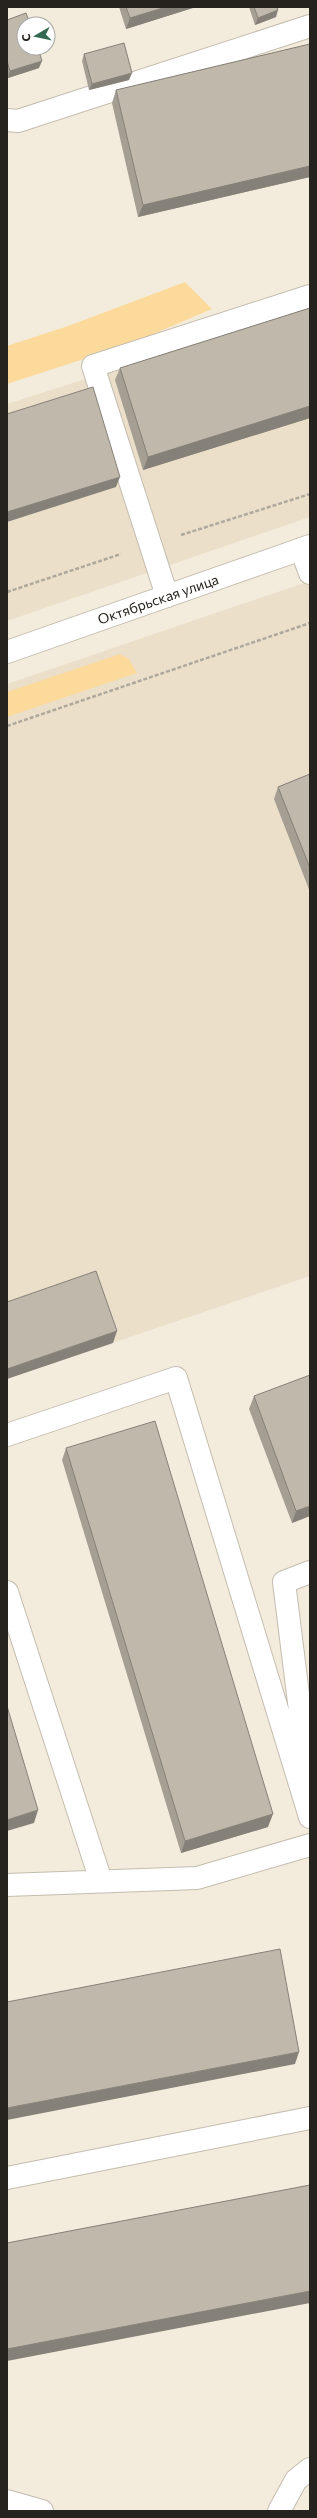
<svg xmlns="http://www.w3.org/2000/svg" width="317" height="2518" viewBox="0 0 317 2518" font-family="Commissioner,sans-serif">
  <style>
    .built { fill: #ebdfca }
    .green { fill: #fbda9c }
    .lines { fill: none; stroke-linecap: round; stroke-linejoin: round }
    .minor-casing { stroke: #c4bdaf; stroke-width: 24 }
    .major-casing { stroke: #c4bdaf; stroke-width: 24 }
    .path { stroke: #aea89d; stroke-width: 2.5; stroke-dasharray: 4 2; stroke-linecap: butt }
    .minor { stroke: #fff; stroke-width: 22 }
    .major { stroke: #fff; stroke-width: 22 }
    .wall { fill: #a59e93 }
    .shaded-wall { fill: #868178 }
    .building { fill: #c0b8ab; stroke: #868178 }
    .labels { text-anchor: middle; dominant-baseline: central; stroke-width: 3; stroke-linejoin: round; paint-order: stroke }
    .street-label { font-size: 14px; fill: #26231e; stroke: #fff }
  </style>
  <rect width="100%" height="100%" fill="#f3ecdd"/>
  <path class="built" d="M310,307V517L7,621V404Z
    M310,581V1276L7,1379V684Z"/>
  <path class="green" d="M185,282L212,309L130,344L7,384V346L68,326Z
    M120,654L129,659L137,673L7,717V692Z"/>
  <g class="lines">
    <defs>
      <path id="minor" d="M7,120L18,121L310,26
        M301,549L310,573
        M167,596L93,366L310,296
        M7,1435L176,1378L310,1817
        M7,1592L101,1881
        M308,1775L284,1582L310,1572
        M7,1885L197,1878L310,1845
        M7,2178L310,2118
        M7,2501L42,2511
        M279,2511L296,2480L310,2469"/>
      <path id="major" d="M7,652L310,546"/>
    </defs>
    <use href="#minor" class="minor-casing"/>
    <use href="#major" class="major-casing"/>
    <path class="path" d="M181,535L310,494
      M7,592L121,554
      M7,726L310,623"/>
    <use href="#minor" class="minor"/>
    <use href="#major" class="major"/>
  </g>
  <path class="wall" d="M119,7H196L126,29Z
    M249,7H277L276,17L255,25Z
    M7,20L39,68L8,78L7,75Z
    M310,44V177L138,217L112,103L116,90Z
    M84,54L129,80L89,90L82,61Z
    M310,308V418L143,470L115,380L120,368Z
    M310,774V892L274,799L278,787Z
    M254,1396L310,1516L292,1523L249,1409Z
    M66,1448L268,1827L181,1853L62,1460Z"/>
  <path class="shaded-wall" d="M166,7H196L126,29L130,18Z
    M278,10L276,17L255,25L258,18Z
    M42,61L39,68L8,78L10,71Z
    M132,73L129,80L89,90L92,84Z
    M310,166V177L138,217L143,205Z
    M310,406V418L143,470L148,457Z
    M120,477L116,487L7,522V512Z
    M117,1331L113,1343L7,1379V1369Z
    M310,1506V1516L292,1523L296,1511Z
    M38,1810L34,1823L7,1831V1820Z
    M273,1814L268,1827L181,1853L185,1841Z
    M299,2052L295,2064L7,2120V2108Z
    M310,2291V2303L7,2361V2349Z"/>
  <path class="building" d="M126,7H166L130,18Z
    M254,7H277L278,10L258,18Z
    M26,13L30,24H24V48H38L42,61L10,71L7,61V20Z
    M124,43L132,73L92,84L84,54Z
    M310,44V166L143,205L116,90Z
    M310,308V406L148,457L120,368Z
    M93,387L120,477L7,512V414Z
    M310,774V868L278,787Z
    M96,1271L117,1331L7,1369V1302Z
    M310,1375V1506L296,1511L254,1396Z
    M155,1421L273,1814L185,1841L66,1448Z
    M7,1706L38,1810L7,1820Z
    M280,1949L299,2052L7,2108V2002Z
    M310,2185V2291L7,2349V2243Z"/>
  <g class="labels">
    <g class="street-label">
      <text transform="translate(158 599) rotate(-19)">Октябрьская улица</text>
    </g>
  </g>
  <rect width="317" height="2518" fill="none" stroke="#26231e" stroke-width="16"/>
  <g transform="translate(36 36) rotate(261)"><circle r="19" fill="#ffffff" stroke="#a8a7a5"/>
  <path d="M0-3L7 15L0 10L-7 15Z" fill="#326950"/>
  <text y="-6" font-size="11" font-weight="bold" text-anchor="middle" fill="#26231e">С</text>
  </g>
</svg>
